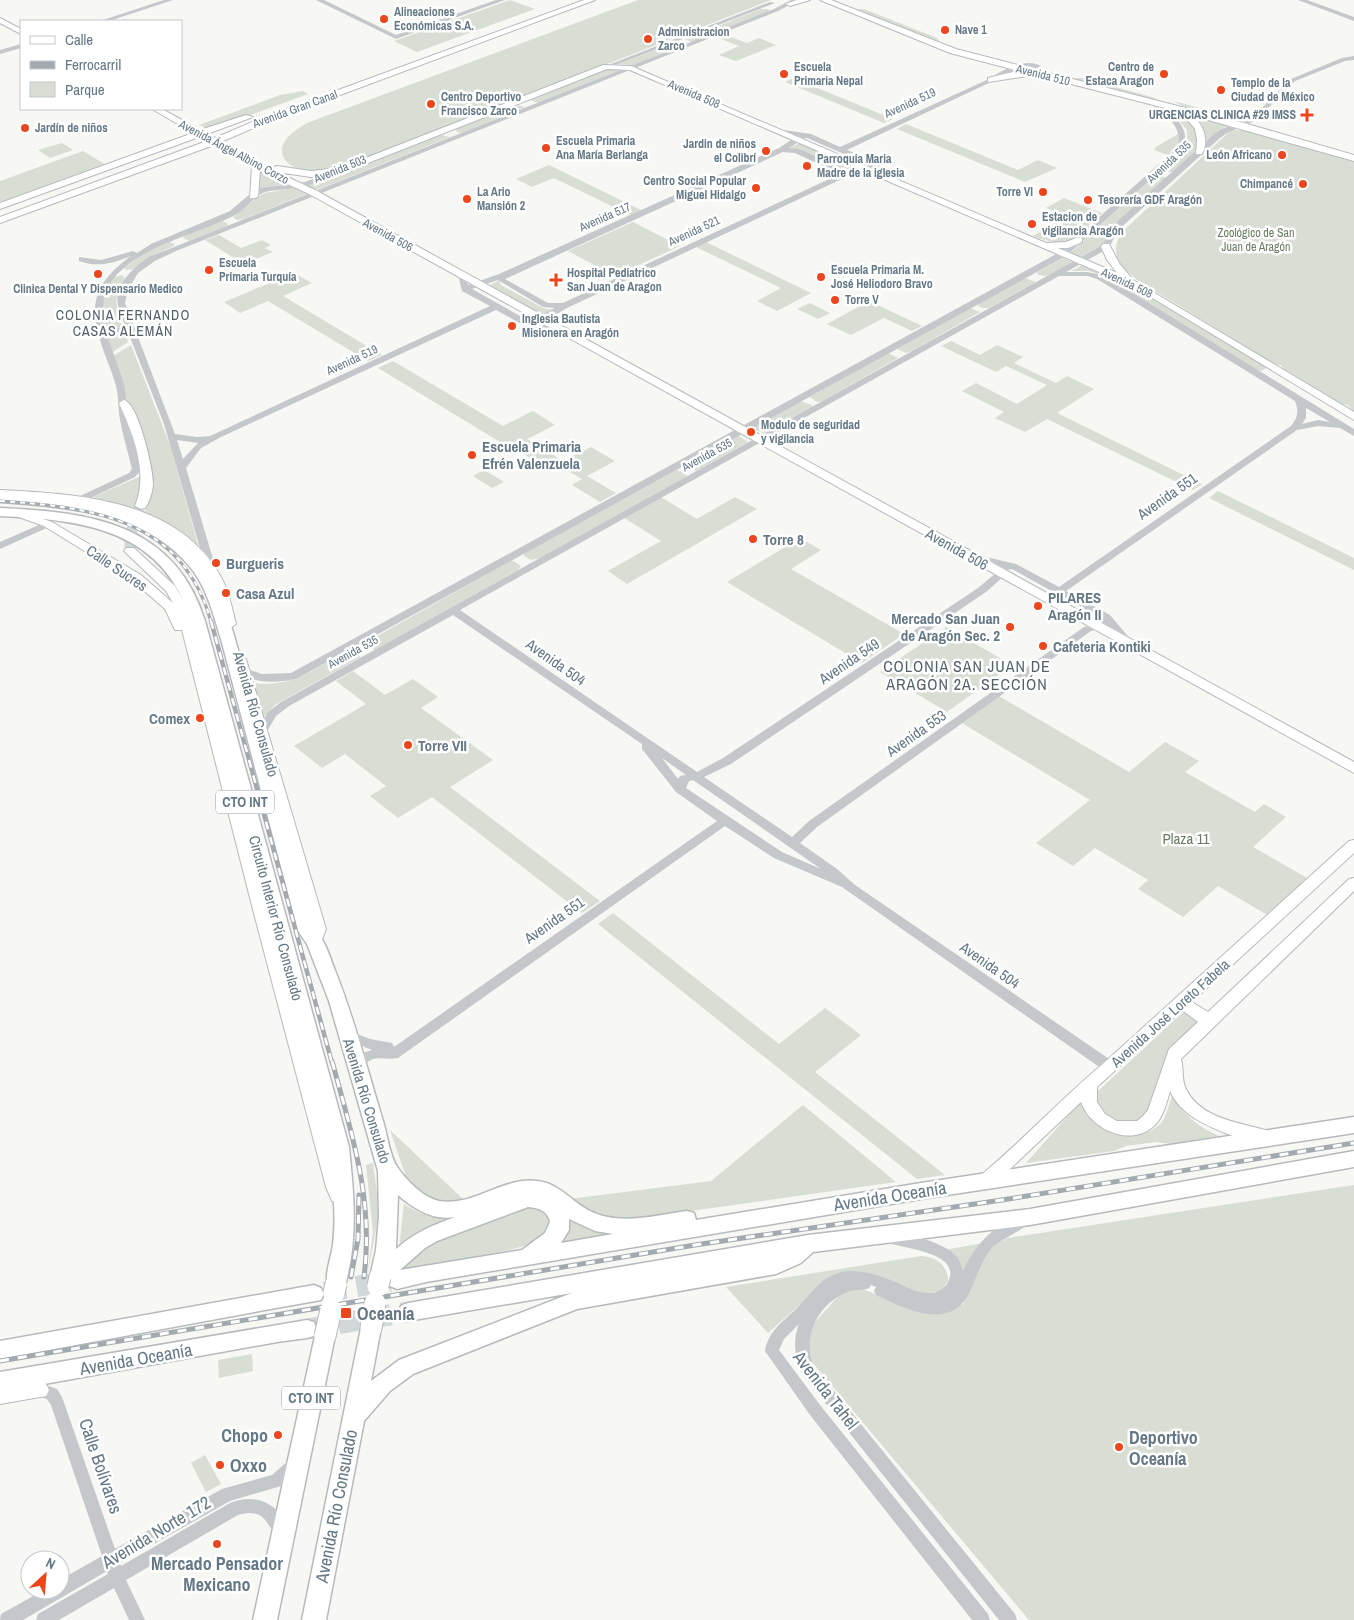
<svg xmlns="http://www.w3.org/2000/svg" width="1354" height="1620" viewBox="0 0 1354 1620" font-family="'Archivo Narrow',sans-serif">
  <style>
    .green { fill: #d8ded4 }
    .lines { fill: none; stroke-linecap: round; stroke-linejoin: round }
    .major-tunnel { stroke: #d2d7d8; stroke-width: 11; stroke-dasharray: 11 5.5; stroke-linecap: butt }
    .highway-tunnel { stroke: #d2d7d8; stroke-width: 21; stroke-dasharray: 21 11; stroke-linecap: butt }
    .major-casing { stroke: #b5babe; stroke-width: 2 }
    .highway-casing { stroke: #b6babd; stroke-width: 3 }
    .minor { fill: #c4c8cb; fill-rule: evenodd }
    .major { fill: #fff; fill-rule: evenodd }
    .highway { fill: #fff; fill-rule: evenodd }
    .rail-far2-casing { stroke: #a2aaaf; stroke-width: 3 }
    .rail-far1-casing { stroke: #a2aaaf; stroke-width: 4.5 }
    .rail-casing { stroke: #a2aaaf; stroke-width: 5 }
    .rail-far2 { stroke: #fff; stroke-width: 2; stroke-dasharray: 5; stroke-linecap: butt }
    .rail-far1 { stroke: #fff; stroke-width: 2.5; stroke-dasharray: 8; stroke-linecap: butt }
    .rail { stroke: #fff; stroke-width: 3; stroke-dasharray: 9; stroke-linecap: butt }
    .highway-bridge-casing { stroke: #b6babd; stroke-width: 23; stroke-linecap: butt }
    .highway-bridge { stroke: #fff; stroke-width: 21 }
    .poi-dot { fill: #ec461d; stroke: #fff; stroke-width: 2 }
    .labels { text-anchor: middle; dominant-baseline: central; stroke-width: 5; stroke-linejoin: round; paint-order: stroke }
    .far-poi-label { font-size: 12px; font-weight: bold; fill: #647886; stroke: #fff; text-anchor: start }
    .far-street-label { font-size: 12px; fill: #647886; stroke: #fff }
    .far-park-label { font-size: 12px; fill: #697c63; stroke: #fff }
    .far-neighbourhood-label { font-size: 14px; letter-spacing: 1px; fill: #52616a; stroke: #fff }
    .shield { fill: #fff; stroke: #92a0aa; stroke-width: 1 }
    .shield-label { font-size: 14px; font-weight: bold; fill: #647886 }
    .poi-label { font-size: 15px; font-weight: bold; fill: #647886; stroke: #fff; text-anchor: start }
    .street-label { font-size: 15px; fill: #647886; stroke: #fff }
    .park-label { font-size: 15px; fill: #697c63; stroke: #fff }
    .neighbourhood-label { font-size: 16px; letter-spacing: 1px; fill: #52616a; stroke: #fff }
    .near-street-label { font-size: 18px; fill: #647886; stroke: #fff }
    .near-poi-label { font-size: 18px; font-weight: bold; fill: #647886; stroke: #fff; text-anchor: start }
  </style>
  <rect width="100%" height="100%" fill="#f7f7f3"/>
  <path class="green" d="M510,0L535,9L417,52L394,41Z
    M638,0H771L345,167C332,170 320,172 306,171C299,170 290,166 286,161C273,144 294,131 307,123Z
    M761,9H768L770,11L692,42L685,39Z
    M858,9H864L937,38L939,41L855,10Z
    M723,34L747,43L759,38L776,45L736,61L719,55L739,46L716,37Z
    M673,43L682,45L633,65L619,64Z
    M608,69H622L538,103L530,100Z
    M793,78L893,119L884,123L785,82Z
    M1076,78H1082L1152,97L1172,106L1074,80Z
    M303,91L308,94L215,128H206L199,125L280,95Z
    M1173,101L1247,120C1223,123 1194,113 1173,101Z
    M516,105L525,107L462,133L456,132L457,128Z
    M1160,106L1180,110L1194,122L1199,138L1197,149L1173,172H1166L1163,169L1187,146V130L1177,118Z
    M1193,115L1232,125L1220,129L1207,141L1202,124Z
    M906,124L1018,170L1038,160L1057,168L1025,182L897,129Z
    M1233,130L1250,131L1354,162V412L1348,405L1342,404L1283,369L1281,365H1276L1137,280C1120,265 1109,255 1121,233L1228,133Z
    M1178,134V143L1168,155L1154,150L1156,147Z
    M441,135L450,137L319,189H308L305,185L324,181Z
    M62,143L73,150L50,158L38,150Z
    M798,144H801L855,168L846,172L844,170L789,148Z
    M83,151L106,165L0,204V181Z
    M549,165L641,210L630,215L554,178L532,187L516,179Z
    M259,171L288,184L267,187L258,191L260,185Z
    M1160,175L1167,178L1116,225L1105,245L1081,257L1070,253L1154,176Z
    M294,188L306,194L244,219L237,220L233,217L256,198L265,193Z
    M1064,198L1102,213C1076,237 1070,251 1033,236L1067,216L1046,208Z
    M223,221L228,224L227,226L189,241L183,238L186,235Z
    M633,222L680,246L615,276L568,251Z
    M219,235L241,248L262,240L271,245L265,248L273,252L244,264L205,240Z
    M169,242L175,244L174,246L156,254L133,269L126,270L124,268L145,253Z
    M706,242L811,293L777,311L757,301L781,288L696,247Z
    M1063,258L1072,262C1062,268 1047,282 1036,273Z
    M1083,265L1143,291L1267,368L1260,371L1251,367L1102,275L1089,271H1071Z
    M294,273L312,283L283,296L382,355L368,361L268,301L240,313L224,302Z
    M122,275L125,278C112,298 116,305 122,326L119,329L105,330C98,305 100,299 114,277Z
    M1025,278L1036,282L989,308H983L978,306L979,303Z
    M499,280L501,285L543,308L554,310L543,315H539L488,286Z
    M869,301L922,326L912,331L884,318L851,335L827,324Z
    M810,303L830,313L818,319L797,309Z
    M970,308L980,312L912,351L906,353L897,349Z
    M126,333L128,342L111,353L108,337Z
    M951,341L980,355L997,345L1023,357L1014,363L1056,383L1067,376L1094,389L1057,413L1202,484L1193,490L1047,419L1025,432L995,418L1004,412L962,391L976,383L1017,404L1047,385L1006,366L996,372L941,346Z
    M131,345L170,445L199,548L172,526L145,512L151,489L141,444L113,356Z
    M888,353L898,358L822,401L817,402L810,397Z
    M393,361L503,426L533,411L555,425L527,439L563,461L591,447L615,461L587,476L616,493L600,502L572,485L582,479L556,464L547,468L512,447L510,448L378,368Z
    M800,401L812,405V407L763,433L753,429V427Z
    M737,435L748,442L696,471L686,467L685,465Z
    M484,470L504,482L492,488L473,476Z
    M677,470L687,475L686,477L541,558L531,560L524,556V553Z
    M141,476V491L135,509L93,497Z
    M1218,491L1354,558V570L1209,498Z
    M659,496L697,519L735,497L757,509L627,584L608,571L661,541L621,516Z
    M800,538L821,550L791,569L904,634L862,663L727,582Z
    M512,560L521,566L518,570L375,650L363,644Z
    M946,627L1012,665L947,712L880,672Z
    M350,649H353L361,657L276,704L262,719L254,683C291,689 319,666 350,649Z
    M353,671L385,695L413,679L438,697L421,708L493,760L450,787L600,901L582,913L432,797L398,818L370,796L386,786L345,754L322,768L294,746L366,704L336,681Z
    M997,695L1129,772L1165,742L1199,761L1185,772L1255,812L1264,804L1286,817L1253,847L1309,879L1269,916L1218,886L1183,917L1138,889L1148,880L1095,848L1073,866L1036,843L1090,800L960,722Z
    M613,913L779,1044L825,1008L861,1035L815,1072L945,1175L917,1179L598,924Z
    M1184,1011L1199,1021L1174,1046L1148,1114C1139,1125 1120,1127 1108,1118C1104,1115 1101,1109 1097,1106L1098,1091Z
    M1172,1097C1185,1115 1198,1127 1219,1136L1171,1144L1156,1142L1126,1146L1114,1151L1026,1163L1081,1101C1090,1108 1115,1131 1125,1134C1138,1138 1157,1131 1164,1119C1167,1113 1169,1104 1172,1097Z
    M803,1105L896,1182L620,1221L598,1217L569,1199L711,1181Z
    M390,1130L465,1201C444,1206 420,1198 407,1180Z
    M373,1163L377,1193L378,1218L367,1278L373,1232L366,1165Z
    M1354,1185V1620H1029L812,1362L807,1351L808,1336L814,1323L841,1293L851,1289H862L917,1310L940,1312L963,1304L984,1255L995,1245L1007,1238Z
    M404,1204C424,1217 438,1220 461,1218L399,1248Z
    M525,1206L543,1208L553,1223L540,1242L471,1260L397,1275L403,1264L423,1245Z
    M563,1211C581,1231 604,1233 629,1233L559,1243Z
    M983,1243L961,1284L944,1250Z
    M921,1256C936,1257 948,1265 948,1281L941,1291L920,1295L859,1271L833,1275L768,1333L726,1287Z
    M252,1354L253,1371L219,1378L218,1360Z
    M205,1455L221,1484L206,1492L191,1463Z"/>
  <g class="lines">
    <path class="major-tunnel" d="M130,551V535L141,506"/>
    <path class="highway-tunnel" d="M325,1292L390,1281
      M307,1329L408,1312"/>
    <defs>
      <path id="major" d="M584,0H595L265,123L221,142L273,170L274,167L277,166L311,171L340,168L603,65L631,66L1046,243L1066,242L1076,238H1082V242L1068,248H1058L1117,273L1107,260L1101,246L1103,244H1109L1119,263L1133,280L1354,412V420L1136,288L630,70L607,69L345,172L311,177L277,172L317,191L1354,762V773L311,195L260,171L258,196L256,198H250L252,166L214,145L0,223V217L207,141L199,137L0,209V203L193,133L152,109H162L200,130L246,115L253,117L207,134L215,138L259,119Z
        M797,0H810L790,6L786,4Z
        M820,0H831L956,49L1244,123L1354,155V161L1194,116C1204,127 1209,140 1202,154H1196L1197,140L1195,129L1181,112L1028,73V76L988,82V78L1013,72H1023L950,53Z
        M0,18L21,29V34L0,23Z
        M124,400C138,403 153,468 153,482C153,491 150,501 145,508L141,509L135,506C149,472 133,434 119,403Z
        M0,490C78,494 178,499 221,577C229,591 232,608 236,624L230,628L224,624C219,608 217,591 209,576C170,505 71,501 0,496Z
        M17,510L52,522L141,575L173,603L166,591L124,551L126,548H134L175,586L190,612L265,902L346,1196L344,1201L338,1203L332,1201L326,1187L251,902L182,630H175L165,609L133,581L44,526L13,515L11,513Z
        M240,655L246,659L326,929L320,945L315,946L310,945L308,941L312,929L234,659Z
        M1354,840V853L1192,1002L1208,1012L1349,879L1354,878V891L1181,1059C1184,1069 1181,1079 1186,1089C1201,1120 1243,1123 1272,1132L1274,1137L1272,1142C1254,1148 1197,1124 1184,1110C1178,1105 1173,1098 1170,1091C1167,1102 1163,1118 1154,1126C1130,1148 1090,1129 1081,1102L992,1186L986,1188L980,1186L978,1181L980,1176C1023,1140 1062,1098 1104,1063L1349,841ZM1182,1010L1198,1022L1169,1049L1148,1110L1143,1116L1137,1121H1117L1105,1114L1097,1102V1087Z
        M40,1382L46,1384L49,1390L46,1396L0,1404V1388Z"/>
      <path id="highway" d="M0,494C74,499 166,505 210,575C222,595 229,618 235,639L315,929C326,942 330,958 336,973C355,1021 368,1072 383,1121C387,1134 390,1158 398,1168C406,1180 424,1198 439,1201C473,1207 504,1176 538,1181C560,1184 572,1202 590,1211C619,1226 657,1215 687,1211L694,1213L696,1220L921,1183L1354,1117V1133L921,1199L426,1282L397,1289L390,1286L388,1282L380,1286L373,1283L370,1277L376,1250L379,1217L378,1171L329,1001L307,944L298,931L221,639C214,617 208,592 194,572C150,512 68,507 0,502ZM398,1195C414,1209 433,1221 455,1217C431,1226 416,1232 396,1249ZM528,1207C539,1208 548,1211 550,1222L545,1233L522,1250L400,1270L425,1248L437,1241ZM569,1219L595,1231L613,1234L561,1243L569,1230Z
        M0,508C90,512 175,523 205,621L349,1147C353,1188 357,1223 350,1264C348,1273 347,1282 343,1290L336,1293L329,1290C323,1277 331,1259 333,1245C337,1212 332,1180 329,1147L191,621C163,529 84,520 0,516Z
        M1354,1151V1167L1030,1225L813,1252L801,1263L776,1274L577,1309L413,1374L390,1391L364,1421L326,1620H302L361,1328L364,1321L371,1319L378,1321L381,1328L371,1381L399,1360L572,1293L408,1321L401,1318L398,1312L401,1306L408,1303L808,1235L1030,1209Z
        M314,1285L321,1288L324,1294L321,1300L276,1308L0,1359V1341Z
        M307,1320L314,1322L317,1329L314,1336L307,1338L277,1342L0,1392V1372Z
        M325,1327L332,1329L335,1336L277,1620H253L315,1336L318,1329Z"/>
    </defs>
    <use href="#major" class="major-casing"/>
    <use href="#highway" class="highway-casing"/>
    <path class="minor" d="M164,0H173L109,21H100Z
      M316,0H324L396,35L496,0H505L396,39Z
      M791,0H799L778,11L176,251L155,261L138,273L128,290L125,303L175,434L197,437L210,436L490,306L462,291L458,275L459,273H465L468,285L499,274L779,148L797,136L777,133V129L811,134L840,147L989,79C1002,70 1026,57 1041,66L1038,68L1016,70L993,81L847,150L875,161L888,175V179H882L872,167L863,169L567,308L540,324L563,328V332L525,326L496,310L221,437L201,448L186,468L216,569L214,571H208L206,569L164,424L128,332L107,335L124,384L130,424L142,469L135,477L84,501H78V497L129,473L132,469C128,452 123,437 120,420C118,409 119,397 116,386C114,377 110,369 107,360C89,313 87,288 131,256C113,263 98,268 79,261V257L101,260L133,251L137,253L151,244L230,211L250,194L261,188L305,182L342,168L346,170C332,181 305,186 288,189C281,190 272,190 265,192C253,197 246,209 235,215C198,235 127,248 107,289C101,302 103,316 106,330L126,327C123,320 119,312 118,305C113,285 135,266 149,257L774,9ZM807,138L867,164L844,172L842,168L799,149L789,148L803,139ZM783,152L795,153L836,172L838,175L563,303H548L505,279ZM498,280L543,307L555,308L529,321L472,289ZM177,440L198,443L183,459Z
      M1298,0H1307L1354,17V21Z
      M770,2L775,3L608,68L603,67Z
      M21,44V48L0,54V50Z
      M1354,56V60L1345,61L1295,81L1255,121L1227,133L1220,138L1126,223L1118,230L1109,248L1066,272H1087L1103,275L1354,429V436L1340,428L1318,426L1297,430L1066,591L1110,615L1132,641L1133,643L1132,645H1124L1107,625L1106,628L1091,631L817,827L800,843L837,869L855,885L1115,1063L1116,1067L1115,1071L1110,1072L1105,1071L842,887L774,858L725,826L398,1058C389,1060 381,1057 373,1059C364,1062 362,1072 351,1069L350,1065L359,1054L372,1050L343,1038L341,1035L343,1032L347,1030L370,1039L392,1043L394,1047L717,821L676,792L642,749V744L453,615L289,706L276,716L265,735H257L256,732L268,712L281,702L1103,245L1112,227L1120,219L1214,134L1221,129L1251,119L1291,79L1342,58ZM1059,276H1087L1097,279L1295,401C1299,411 1298,417 1291,426L1059,587L1016,564L973,554L970,555L968,557L970,559L999,566L997,572L978,588L723,758L697,772L460,610ZM1306,408L1330,422L1318,420L1302,424L1306,418ZM1012,569L1100,618L1098,624L1084,627L809,821L792,837L704,777L731,764L986,592L1005,575L1007,570ZM662,758L686,775L680,776L678,779ZM693,780L821,869L782,852L686,788L689,781Z
      M1149,101H1153C1171,113 1191,125 1184,149L1066,256L298,678C281,683 252,685 239,671L244,668L262,674L291,673L1060,252L1177,148C1184,125 1165,115 1149,103Z
      M48,521L51,522V526L0,549V542Z
      M1024,1214L1029,1216L1031,1220C1027,1229 1000,1239 991,1249C979,1264 976,1281 967,1297C947,1331 902,1307 876,1295L874,1291L876,1287L871,1285L869,1288C863,1291 856,1289 850,1291C819,1302 802,1335 813,1365L1015,1614L1017,1620H999L803,1375C795,1357 792,1342 799,1324L784,1339L779,1350L820,1405L988,1614L990,1620H972L810,1415L765,1351C768,1332 782,1322 796,1309C804,1301 811,1292 819,1284C844,1262 871,1272 898,1283C908,1288 919,1294 931,1293C937,1293 943,1289 947,1284C966,1252 900,1248 884,1242L882,1238L884,1234C899,1228 948,1244 957,1257C960,1261 962,1267 963,1271C976,1243 995,1224 1024,1214Z
      M40,1383L57,1389L62,1397L115,1549L222,1489L272,1475L290,1459L295,1457L300,1459L303,1464L300,1469L281,1486L230,1501L120,1563L121,1566L230,1503C257,1492 279,1504 290,1530L288,1535L282,1538C264,1530 270,1506 238,1515L126,1580L145,1620H129L114,1588L59,1620H36L38,1614L108,1574L107,1571L23,1620H0L1,1614L44,1590H60V1580L102,1556L51,1405L47,1399L35,1395L33,1390L35,1385Z"/>
    <use href="#major" class="major"/>
    <use href="#highway" class="highway"/>
    <defs>
      <path id="rail-far2" d="M0,501C93,507 183,519 211,622"/>
      <path id="rail-far1" d="M211,621L332,1063"/>
      <path id="rail" d="M332,1061C352,1135 374,1200 364,1277
        M351,1277L358,1239L359,1195
        M0,1361L695,1245L1002,1200L1354,1143"/>
    </defs>
    <use href="#rail-far2" class="rail-far2-casing"/>
    <use href="#rail-far1" class="rail-far1-casing"/>
    <use href="#rail" class="rail-casing"/>
    <use href="#rail-far2" class="rail-far2"/>
    <use href="#rail-far1" class="rail-far1"/>
    <use href="#rail" class="rail"/>
    <defs>
      <path id="highway-bridge" d="M378,1286L380,1277
        M334,1293L336,1284
        M371,1328L375,1303
        M325,1336L331,1310"/>
    </defs>
    <use href="#highway-bridge" class="highway-bridge-casing"/>
    <use href="#highway-bridge" class="highway-bridge"/>
  </g>
  <g class="poi-dot">
    <circle cx="384" cy="19" r="5"/>
    <circle cx="945" cy="30" r="5"/>
    <circle cx="648" cy="39" r="5"/>
    <circle cx="784" cy="74" r="5"/>
    <circle cx="1164" cy="74" r="5"/>
    <circle cx="1221" cy="90" r="5"/>
    <circle cx="431" cy="104" r="5"/>
    <path d="M1304.5 107.5h5v5h5v5h-5v5h-5v-5h-5v-5h5z"/>
    <circle cx="25" cy="128" r="5"/>
    <circle cx="546" cy="148" r="5"/>
    <circle cx="766" cy="151" r="5"/>
    <circle cx="1282" cy="155" r="5"/>
    <circle cx="807" cy="166" r="5"/>
    <circle cx="1303" cy="184" r="5"/>
    <circle cx="756" cy="188" r="5"/>
    <circle cx="1043" cy="192" r="5"/>
    <circle cx="467" cy="199" r="5"/>
    <circle cx="1088" cy="200" r="5"/>
    <circle cx="1032" cy="224" r="5"/>
    <circle cx="209" cy="270" r="5"/>
    <circle cx="98" cy="274" r="5"/>
    <circle cx="821" cy="277" r="5"/>
    <path d="M553.5 272.5h5v5h5v5h-5v5h-5v-5h-5v-5h5z"/>
    <circle cx="835" cy="300" r="5"/>
    <circle cx="512" cy="326" r="5"/>
    <circle cx="751" cy="432" r="5"/>
    <circle cx="472" cy="455" r="5"/>
    <circle cx="753" cy="539" r="5"/>
    <circle cx="216" cy="563" r="5"/>
    <circle cx="226" cy="593" r="5"/>
    <circle cx="1038" cy="606" r="5"/>
    <circle cx="1010" cy="627" r="5"/>
    <circle cx="1043" cy="646" r="5"/>
    <circle cx="200" cy="718" r="5"/>
    <circle cx="408" cy="745" r="5"/>
    <rect x="340" y="1307" width="12" height="12" rx="2.5"/>
    <circle cx="278" cy="1435" r="5"/>
    <circle cx="1119" cy="1447" r="5"/>
    <circle cx="220" cy="1465" r="5"/>
    <circle cx="217" cy="1544" r="5"/>
  </g>
  <g class="labels">
    <g class="far-poi-label">
      <text x="394" y="12">Alineaciones<tspan x="394" dy="14">Económicas S.A.</tspan></text>
      <text x="955" y="30">Nave 1</text>
      <text x="658" y="32">Administracion<tspan x="658" dy="14">Zarco</tspan></text>
      <text x="794" y="67">Escuela<tspan x="794" dy="14">Primaria Nepal</tspan></text>
      <text x="1154" y="67" text-anchor="end">Centro de<tspan x="1154" dy="14">Estaca Aragon</tspan></text>
      <text x="1231" y="83">Templo de la<tspan x="1231" dy="14">Ciudad de México</tspan></text>
      <text x="441" y="97">Centro Deportivo<tspan x="441" dy="14">Francisco Zarco</tspan></text>
      <text x="1296" y="115" text-anchor="end">URGENCIAS CLINICA #29 IMSS</text>
      <text x="35" y="128">Jardín de niños</text>
      <text x="556" y="141">Escuela Primaria<tspan x="556" dy="14">Ana María Berlanga</tspan></text>
      <text x="756" y="144" text-anchor="end">Jardin de niños<tspan x="756" dy="14">el Colibrí</tspan></text>
      <text x="1272" y="155" text-anchor="end">León Africano</text>
      <text x="817" y="159">Parroquia Maria<tspan x="817" dy="14">Madre de la iglesia</tspan></text>
      <text x="746" y="181" text-anchor="end">Centro Social Popular<tspan x="746" dy="14">Miguel Hidalgo</tspan></text>
      <text x="1293" y="184" text-anchor="end">Chimpancé</text>
      <text x="477" y="192">La Ario<tspan x="477" dy="14">Mansión 2</tspan></text>
      <text x="1033" y="192" text-anchor="end">Torre VI</text>
      <text x="1098" y="200">Tesorería GDF Aragón</text>
      <text x="1042" y="217">Estacion de<tspan x="1042" dy="14">vigilancia Aragón</tspan></text>
      <text x="219" y="263">Escuela<tspan x="219" dy="14">Primaria Turquía</tspan></text>
      <text x="831" y="270">Escuela Primaria M.<tspan x="831" dy="14">José Heliodoro Bravo</tspan></text>
      <text x="567" y="273">Hospital Pediatrico<tspan x="567" dy="14">San Juan de Aragon</tspan></text>
      <text x="98" y="289" text-anchor="middle">Clinica Dental Y Dispensario Medico</text>
      <text x="845" y="300">Torre V</text>
      <text x="522" y="319">Inglesia Bautista<tspan x="522" dy="14">Misionera en Aragón</tspan></text>
      <text x="761" y="425">Modulo de seguridad<tspan x="761" dy="14">y vigilancia</tspan></text>
    </g>
    <g class="far-street-label">
      <text transform="translate(1043 75) rotate(14)">Avenida 510</text>
      <text transform="translate(694 94) rotate(23)">Avenida 508</text>
      <text transform="translate(910 103) rotate(-25)">Avenida 519</text>
      <text transform="translate(295 109) rotate(-20)">Avenida Gran Canal</text>
      <text transform="translate(234 152) rotate(28)">Avenida Ángel Albino Corzo</text>
      <text transform="translate(1169 162) rotate(-43)">Avenida 535</text>
      <text transform="translate(340 169) rotate(-22)">Avenida 503</text>
      <text transform="translate(605 217) rotate(-24)">Avenida 517</text>
      <text transform="translate(694 231) rotate(-25)">Avenida 521</text>
      <text transform="translate(388 235) rotate(29)">Avenida 506</text>
      <text transform="translate(1127 283) rotate(25)">Avenida 508</text>
      <text transform="translate(352 360) rotate(-25)">Avenida 519</text>
      <text transform="translate(707 455) rotate(-29)">Avenida 535</text>
      <text transform="translate(353 652) rotate(-29)">Avenida 535</text>
    </g>
    <g class="far-park-label">
      <text x="1256" y="233">Zoológico de San<tspan x="1256" dy="14">Juan de Aragón</tspan></text>
    </g>
    <g class="far-neighbourhood-label">
      <text x="123" y="315">COLONIA FERNANDO<tspan x="123" dy="16">CASAS ALEMÁN</tspan></text>
    </g>
    <g class="shield">
      <rect x="216" y="790.5" width="58" height="23" rx="4"/>
      <rect x="282" y="1386.5" width="58" height="23" rx="4"/>
    </g>
    <g class="shield-label">
      <text x="245" y="802">CTO INT</text>
      <text x="311" y="1398">CTO INT</text>
    </g>
    <g class="poi-label">
      <text x="482" y="446">Escuela Primaria<tspan x="482" dy="17">Efrén Valenzuela</tspan></text>
      <text x="763" y="539">Torre 8</text>
      <text x="226" y="563">Burgueris</text>
      <text x="236" y="593">Casa Azul</text>
      <text x="1048" y="597">PILARES<tspan x="1048" dy="17">Aragón II</tspan></text>
      <text x="1000" y="618" text-anchor="end">Mercado San Juan<tspan x="1000" dy="17">de Aragón Sec. 2</tspan></text>
      <text x="1053" y="646">Cafeteria Kontiki</text>
      <text x="190" y="718" text-anchor="end">Comex</text>
      <text x="418" y="745">Torre VII</text>
    </g>
    <g class="street-label">
      <text transform="translate(1167 496) rotate(-35)">Avenida 551</text>
      <text transform="translate(957 549) rotate(29)">Avenida 506</text>
      <text transform="translate(117 568) rotate(34)">Calle Sucres</text>
      <text transform="translate(849 661) rotate(-34)">Avenida 549</text>
      <text transform="translate(556 662) rotate(35)">Avenida 504</text>
      <text transform="translate(256 714) rotate(74)">Avenida Río Consulado</text>
      <text transform="translate(916 733) rotate(-35)">Avenida 553</text>
      <text transform="translate(276 918) rotate(75)">Circuito Interior Río Consulado</text>
      <text transform="translate(554 920) rotate(-35)">Avenida 551</text>
      <text transform="translate(990 965) rotate(35)">Avenida 504</text>
      <text transform="translate(1170 1013) rotate(-42)">Avenida José Loreto Fabela</text>
      <text transform="translate(367 1101) rotate(73)">Avenida Río Consulado</text>
    </g>
    <g class="park-label">
      <text x="1186" y="838">Plaza 11</text>
    </g>
    <g class="neighbourhood-label">
      <text x="967" y="666">COLONIA SAN JUAN DE<tspan x="967" dy="18">ARAGÓN 2A. SECCIÓN</tspan></text>
    </g>
    <g class="near-street-label">
      <text transform="translate(890 1196) rotate(-9)">Avenida Oceanía</text>
      <text transform="translate(136 1359) rotate(-10)">Avenida Oceanía</text>
      <text transform="translate(826 1390) rotate(52)">Avenida Tahel</text>
      <text transform="translate(101 1466) rotate(71)">Calle Bolívares</text>
      <text transform="translate(336 1506) rotate(-79)">Avenida Río Consulado</text>
      <text transform="translate(156 1532) rotate(-31)">Avenida Norte 172</text>
    </g>
    <g class="near-poi-label">
      <text x="357" y="1313">Oceanía</text>
      <text x="268" y="1435" text-anchor="end">Chopo</text>
      <text x="1129" y="1437">Deportivo<tspan x="1129" dy="21">Oceanía</tspan></text>
      <text x="230" y="1465">Oxxo</text>
      <text x="217" y="1563" text-anchor="middle">Mercado Pensador<tspan x="217" dy="21">Mexicano</tspan></text>
    </g>
  </g>
  <rect x="20" y="20" width="162" height="90" fill="#ffffff" stroke="#c1c9cf"/>
  <rect x="30" y="36" width="25" height="8" fill="#ffffff" stroke="#c1c9cf"/>
  <text x="65" y="45" font-size="15" fill="#647886">Calle</text>
  <rect x="30" y="61" width="25" height="8" fill="#a2aaaf" stroke="#c1c9cf"/>
  <text x="65" y="70" font-size="15" fill="#647886">Ferrocarril</text>
  <rect x="30" y="82" width="25" height="15" fill="#d8ded4" stroke="#c1c9cf"/>
  <text x="65" y="95" font-size="15" fill="#647886">Parque</text>
  <g transform="translate(45 1575) rotate(26)"><circle r="24" fill="#ffffff" stroke="#c1c9cf"/>
  <path d="M0-4L9 19L0 12L-9 19Z" fill="#ec461d"/>
  <text y="-8" font-size="14" font-weight="bold" text-anchor="middle" fill="#647886">N</text>
  </g>
</svg>
